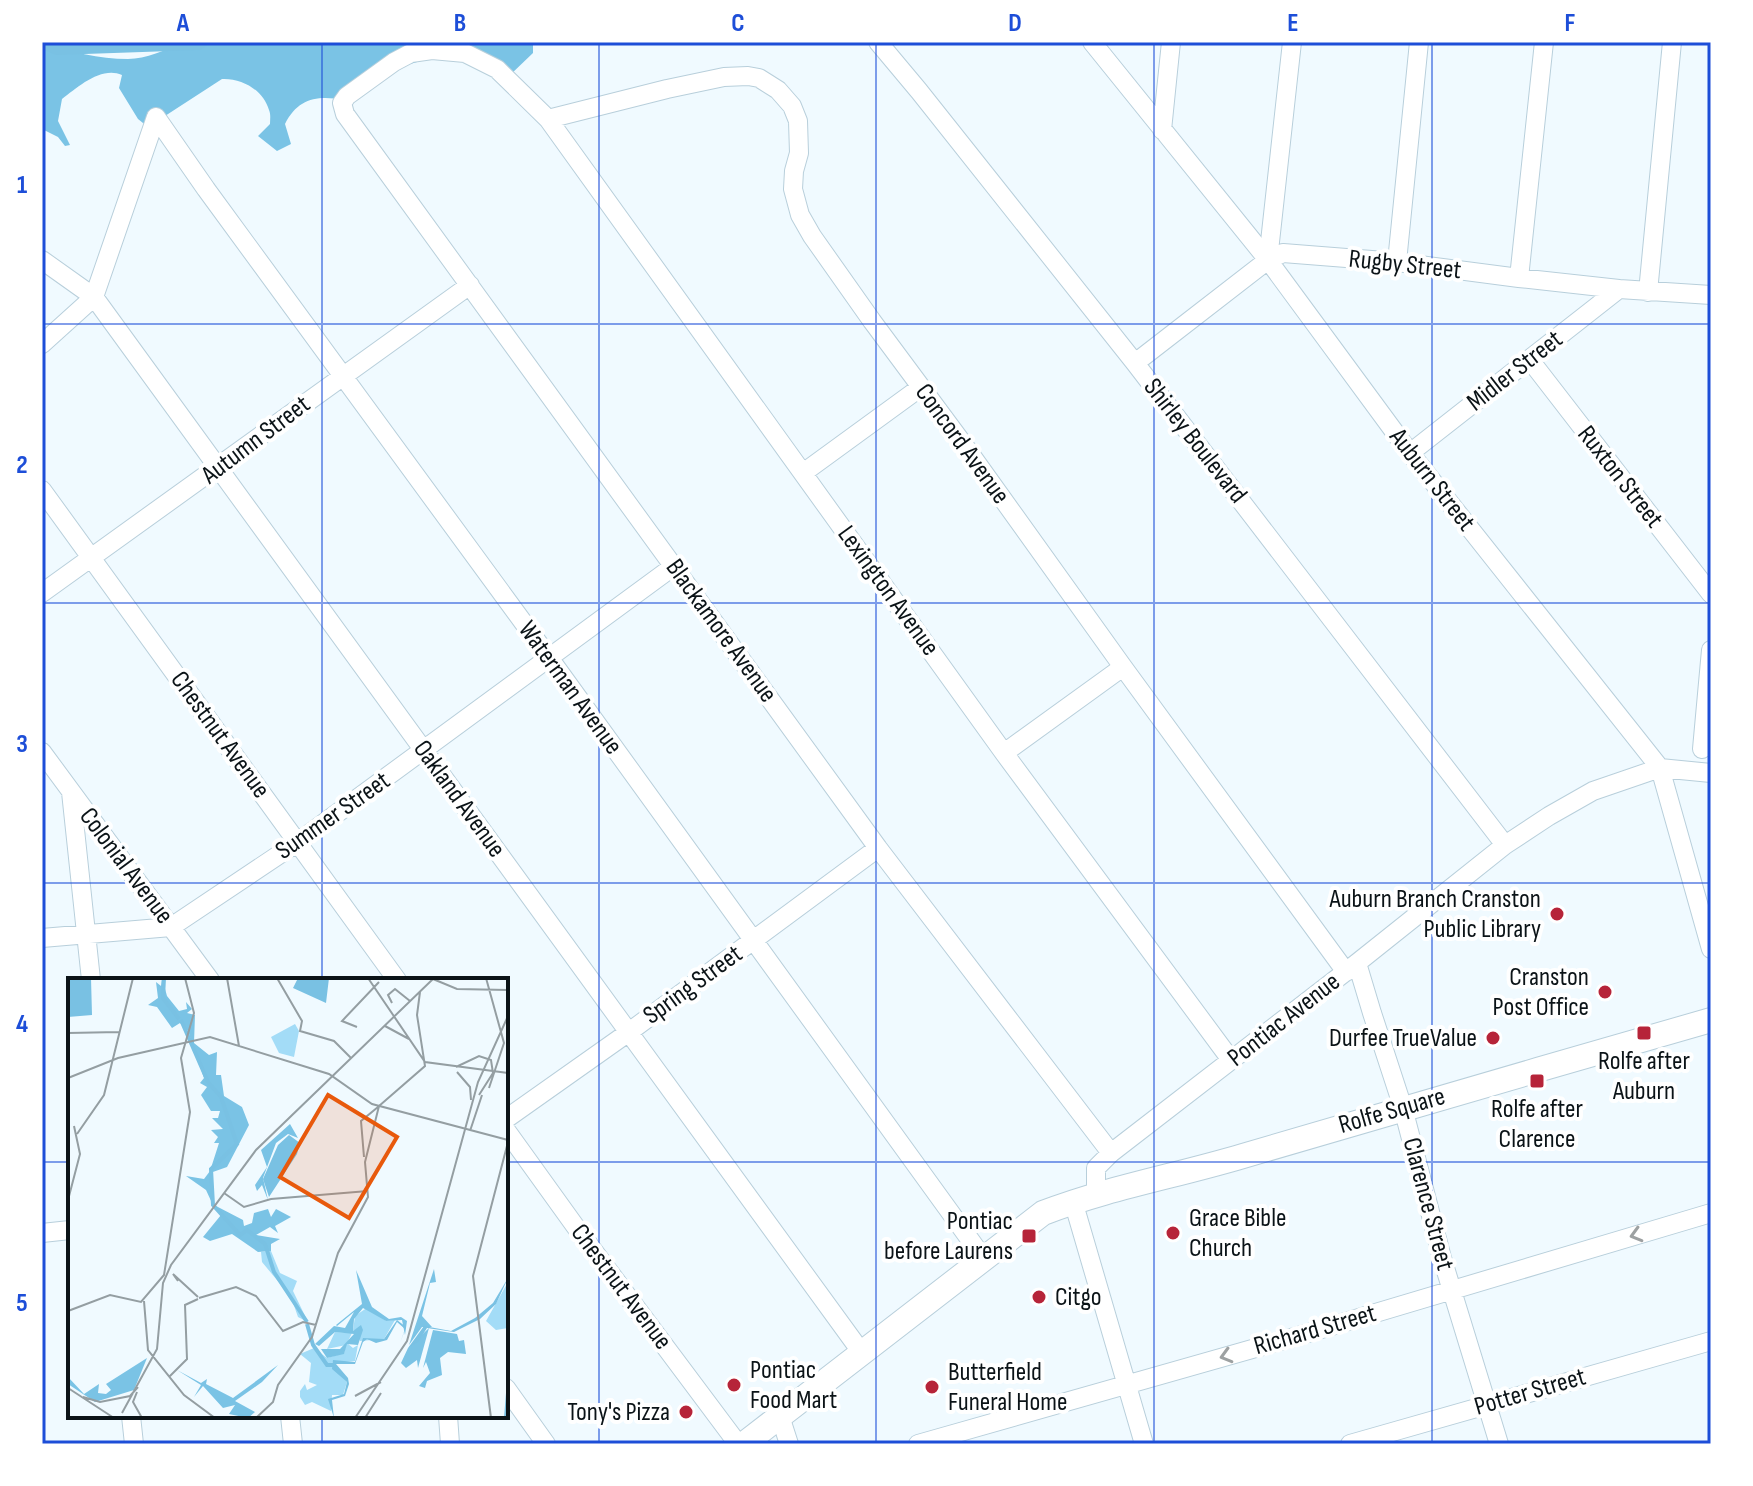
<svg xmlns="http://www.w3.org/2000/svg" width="1753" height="1486" viewBox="0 0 1753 1486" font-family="'Sofia Sans Condensed',sans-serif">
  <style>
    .forest { fill: #7ac3e5 }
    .water { fill: #79c1e3 }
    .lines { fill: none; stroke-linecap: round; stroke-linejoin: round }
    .minor-casing { stroke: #b8cfdb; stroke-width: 20 }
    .major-casing { stroke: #b8cfdb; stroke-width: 26 }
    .minor { stroke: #fff; stroke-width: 18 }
    .major { stroke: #fff; stroke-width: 24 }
    .oneway { stroke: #9da1a2 }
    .grid { fill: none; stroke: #1d4ed8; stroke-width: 2; stroke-opacity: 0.55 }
    .poi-dot { fill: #b62439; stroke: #fff; stroke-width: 3 }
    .labels { text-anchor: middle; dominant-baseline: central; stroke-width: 8; stroke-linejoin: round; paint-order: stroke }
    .street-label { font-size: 26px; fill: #0b1317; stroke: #fff }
    .poi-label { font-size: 26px; fill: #0b1317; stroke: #fff; text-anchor: end }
    .inset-river { fill: none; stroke: #79c1e3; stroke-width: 4 }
    .inset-road { fill: none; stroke: #949ea2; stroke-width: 2 }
    .view { fill: #e8590c; fill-opacity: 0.15; stroke: #e8590c; stroke-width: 4 }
    .inset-edge { fill: none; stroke: #0b1317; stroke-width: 4 }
    .neatline { fill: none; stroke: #1d4ed8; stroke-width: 3 }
    .grid-label { font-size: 26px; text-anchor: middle; font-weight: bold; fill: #1d4ed8 }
  </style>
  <rect width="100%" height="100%" fill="#f0faff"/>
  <path class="forest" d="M182,42H533V53L509,76L445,54L382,72L344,100C318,95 298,98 285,124L291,144L277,151L258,136L270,124C270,119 271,115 269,110C263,90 242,78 222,79L148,127L138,119L119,88L122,75C101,66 78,87 62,99L58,121L70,145L65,146L58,137L42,129V45C70,51 99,59 128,59C146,59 166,50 182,42Z"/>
  <path class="water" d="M42,42H213L200,50L56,55L42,49Z"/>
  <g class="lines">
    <defs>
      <path id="minor" d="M878,42L919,91L1135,363L1505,845
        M1092,42L1268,260L1410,453L1660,768L1711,949
        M156,117L206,189L550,659L984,1259
        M548,119L667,89L724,77L748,76L759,78L778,90L792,106L798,121L799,153L794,171L793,189L800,215L812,236L872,321L964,445L1123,667L1346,972
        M1162,130L1171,42
        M42,260L94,297L862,1353
        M1268,260L1292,42
        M1397,262L1419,42
        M1519,278L1544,42
        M1648,292L1672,42
        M42,344L94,297L156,117
        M1530,360L1711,594
        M1135,363L1268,260L1283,253L1397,262L1519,278L1619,289L1711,295
        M1410,453L1619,289
        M803,473L921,387
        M42,490L397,980
        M42,593L470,285
        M1702,749L1711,650
        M42,752L210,980
        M1004,753L1123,667
        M71,792L91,980
        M42,938L171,927L298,842L674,566
        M1357,963L1372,1013L1403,1108L1442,1258L1499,1444
        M506,1119L629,1032L878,848
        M506,1130L575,1226L738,1444
        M1111,1153L878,848L345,114L342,103L347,96L394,62L411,53L432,50L465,53L497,69L548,119L1004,753L1231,1060
        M1096,1195V1168L1111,1153L1357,963L1505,845L1549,816L1593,791L1660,768L1711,773
        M1073,1201L1144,1444
        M42,1233L70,1230
        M506,1388L546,1444
        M131,1416L134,1444
        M290,1416L293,1444
        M448,1416L450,1444
        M780,1416L789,1444
        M918,1444L1305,1334L1711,1213
        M1350,1444L1711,1341"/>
      <path id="major" d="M744,1444L1043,1213C1108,1188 1176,1176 1243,1156C1398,1110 1555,1065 1711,1020"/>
    </defs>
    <use href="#minor" class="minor-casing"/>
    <use href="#major" class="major-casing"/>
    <use href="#minor" class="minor"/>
    <use href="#major" class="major"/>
  </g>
  <defs><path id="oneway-chevron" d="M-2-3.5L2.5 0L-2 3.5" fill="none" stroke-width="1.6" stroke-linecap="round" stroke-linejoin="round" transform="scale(2)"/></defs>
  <g class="oneway">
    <use href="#oneway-chevron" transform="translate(1636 1235) rotate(164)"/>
    <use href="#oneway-chevron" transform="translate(1226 1356) rotate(164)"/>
  </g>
  <path class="grid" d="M322,42V980M599,42V1444M876,42V1444M1154,42V1444M1432,42V1444M42,324H1711M42,603H1711M42,883H1711M42,1162H70M506,1162H1711M322,1416V1444"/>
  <g class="poi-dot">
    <circle cx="1557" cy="914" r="8"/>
    <circle cx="1605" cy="992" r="8"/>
    <rect x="1636" y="1025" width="16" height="16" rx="4"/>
    <circle cx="1493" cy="1038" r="8"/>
    <rect x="1529" y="1073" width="16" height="16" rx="4"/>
    <circle cx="1173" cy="1233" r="8"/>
    <rect x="1021" y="1228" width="16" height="16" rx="4"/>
    <circle cx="1039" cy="1297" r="8"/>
    <circle cx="734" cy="1385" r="8"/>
    <circle cx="932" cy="1387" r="8"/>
    <circle cx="686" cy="1412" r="8"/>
  </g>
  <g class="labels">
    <g class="street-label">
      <text transform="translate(1405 265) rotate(6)">Rugby Street</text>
      <text transform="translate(1515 371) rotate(-38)">Midler Street</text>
      <text transform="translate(256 440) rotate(-37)">Autumn Street</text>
      <text transform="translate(1195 441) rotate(52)">Shirley Boulevard</text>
      <text transform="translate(962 444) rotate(54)">Concord Avenue</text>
      <text transform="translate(1620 477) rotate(52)">Ruxton Street</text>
      <text transform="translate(1432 480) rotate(52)">Auburn Street</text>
      <text transform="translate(888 591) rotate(54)">Lexington Avenue</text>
      <text transform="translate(721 631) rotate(54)">Blackamore Avenue</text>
      <text transform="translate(570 688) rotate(54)">Waterman Avenue</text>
      <text transform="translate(220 735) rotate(54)">Chestnut Avenue</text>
      <text transform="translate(459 799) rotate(54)">Oakland Avenue</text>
      <text transform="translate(333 816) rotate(-35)">Summer Street</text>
      <text transform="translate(126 866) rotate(53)">Colonial Avenue</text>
      <text transform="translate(693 985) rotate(-36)">Spring Street</text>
      <text transform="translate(1284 1020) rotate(-38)">Pontiac Avenue</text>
      <text transform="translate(1392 1111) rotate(-16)">Rolfe Square</text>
      <text transform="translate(1428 1204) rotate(75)">Clarence Street</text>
      <text transform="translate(621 1287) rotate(53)">Chestnut Avenue</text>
      <text transform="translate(1315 1330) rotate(-16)">Richard Street</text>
      <text transform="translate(1530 1392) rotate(-16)">Potter Street</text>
    </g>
    <g class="poi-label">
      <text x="1541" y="899">Auburn Branch Cranston<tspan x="1541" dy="30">Public Library</tspan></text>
      <text x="1589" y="977">Cranston<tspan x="1589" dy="30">Post Office</tspan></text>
      <text x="1477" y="1038">Durfee TrueValue</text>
      <text x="1644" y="1061" text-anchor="middle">Rolfe after<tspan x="1644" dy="30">Auburn</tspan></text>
      <text x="1537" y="1109" text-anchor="middle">Rolfe after<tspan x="1537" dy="30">Clarence</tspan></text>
      <text x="1189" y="1218" text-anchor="start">Grace Bible<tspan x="1189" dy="30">Church</tspan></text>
      <text x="1013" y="1221">Pontiac<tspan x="1013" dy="30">before Laurens</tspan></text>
      <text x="1055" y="1297" text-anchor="start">Citgo</text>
      <text x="750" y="1370" text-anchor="start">Pontiac<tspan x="750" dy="30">Food Mart</tspan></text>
      <text x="948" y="1372" text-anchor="start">Butterfield<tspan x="948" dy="30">Funeral Home</tspan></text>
      <text x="670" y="1412">Tony's Pizza</text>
    </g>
  </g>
  <g transform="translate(68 978)">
    <rect width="440" height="440" fill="#f0faff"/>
    <path d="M227,46L231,53L226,79L211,75L203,59ZM203,273L212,295L229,303L225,313L240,344L230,339L223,319L194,284L193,274ZM440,304V350L428,352L418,343ZM300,329L318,343L327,342L316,361L292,363L289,351L285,353L287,338ZM267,354L284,355L279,365L285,370L290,367L287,383L263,385L279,404L275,417H264L263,433L244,424L237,427L232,419V413L237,406L239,412L249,407L241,404L243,385L232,376L246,370L259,380L276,375L278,367L259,371Z" fill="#a3dcf7"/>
    <path d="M94,0L99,18L111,33L119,31L118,24L124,31L119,35L127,37L126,65L141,77L149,74L148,97H153L156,118L174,129L181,147L159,189L142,195L144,225L138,212L118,198L136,201L142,193L151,165H146L150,159L143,152L155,151L144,140H150L152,133H143L133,117L139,109L132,105L136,100L120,53L112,45L104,50L89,29L80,27L90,20L88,4L93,8ZM222,146L230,160L220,156L208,165L195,200L200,222L194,207L189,213L187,207L199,189L193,172ZM148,228L175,242L176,248L184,245L186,235L200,231L203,239L208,231L223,239L207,248L210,255L202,249L188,257L212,261L203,266V273L190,274L164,256L142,263L135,259L153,237ZM366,291L368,304L362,305L354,338L364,349H354L341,367ZM288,292L304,329L321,341L333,339L339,343L337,357L334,342L318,343L295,330L286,341L285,353L293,347L295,352L290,367L279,366L276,376L259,380L253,371H272L286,356L267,354L251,368L247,366L266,348L277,350L286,334L269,348L268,347L294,326ZM361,350L350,390L349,382L338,390L333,385L340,370ZM365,352L389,356L391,363L396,362L398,376L380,374L372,380L374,397L359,403L357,410L351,408L362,395L358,384L355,390ZM79,380L66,412L27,424L0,406V399L16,416L31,406L30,415L38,416L43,412L38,406ZM210,387L194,404L167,423L187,434L180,440L161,436L167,427L155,430L135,408L126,419L133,407L109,392L133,405L139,401L138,406L165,420Z" fill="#7ac3e5"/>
    <path d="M23,0L24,37L0,39V0ZM230,0H261L258,25L225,10ZM221,157L232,165L229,176L201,219L195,201L210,167ZM440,300L428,326L412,341L386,354L359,350L350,364L340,370L356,348L383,353L407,340L425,325ZM329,342L338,349L332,365L337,351L329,344L319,362L308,365L299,361L295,364L287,386H268L280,400L281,406L277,418L264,422L266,440L260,421L276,416L279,404L264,391L265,382L287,384L295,360L316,361Z" fill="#79c1e3"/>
    <path class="inset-river" d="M96,0L95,20L111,41M113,42L140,104L153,119L169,166L143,191L145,227L172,257L179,252L197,266L206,294L239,344M239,346L245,367L259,387H266M438,440L440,415"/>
    <path class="inset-road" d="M159,0L171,68M209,0L234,43L232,53L266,63L283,80M300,0L357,84L440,95M418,0L436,65L421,110M365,1L389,11L440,12M324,25L320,17L327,11L342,23M317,48L341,61M289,49L274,43L311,4M0,55L51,54M388,89L411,78L423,82L425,95L411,117M389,94L402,109L403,122M0,100L50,80L142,59L261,96L304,126L440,162M402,153L414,117M9,156L36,117L65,0M296,179L293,143L310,129M156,215L176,229L203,221L300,213M0,222L12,176L6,148M110,303L105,296L130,319M131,320L168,309L188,318L215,353L235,344L248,347M76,323L80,372L116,417L147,440M0,333L42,317L73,324L96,297L122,134L113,80L126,35L117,0M102,398L119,381L117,327L130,321M0,410L46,440M69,414L65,424L74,440M287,418L313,404M15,419L32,424L62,418L70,409M54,435L89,371L95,305L103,287L188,172L366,0M188,440L205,424L210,407L244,359L270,275L300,219L297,184L311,128L357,88L349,37L352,14M287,440L339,363L410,104L440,38M297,440L313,415M423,440L405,298L440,164"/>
    <path class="view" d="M260,117L329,159L281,240L212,199Z"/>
    <rect width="440" height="440" class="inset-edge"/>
  </g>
  <rect width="1753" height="1486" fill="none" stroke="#ffffff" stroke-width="88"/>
  <rect x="44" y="44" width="1665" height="1398" class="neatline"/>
  <g class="grid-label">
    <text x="183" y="31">A</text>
    <text x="460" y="31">B</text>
    <text x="738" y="31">C</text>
    <text x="1015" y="31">D</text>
    <text x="1293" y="31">E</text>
    <text x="1570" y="31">F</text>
    <text x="22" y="193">1</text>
    <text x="22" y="473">2</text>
    <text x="22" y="752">3</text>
    <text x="22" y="1032">4</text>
    <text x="22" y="1311">5</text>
  </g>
</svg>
